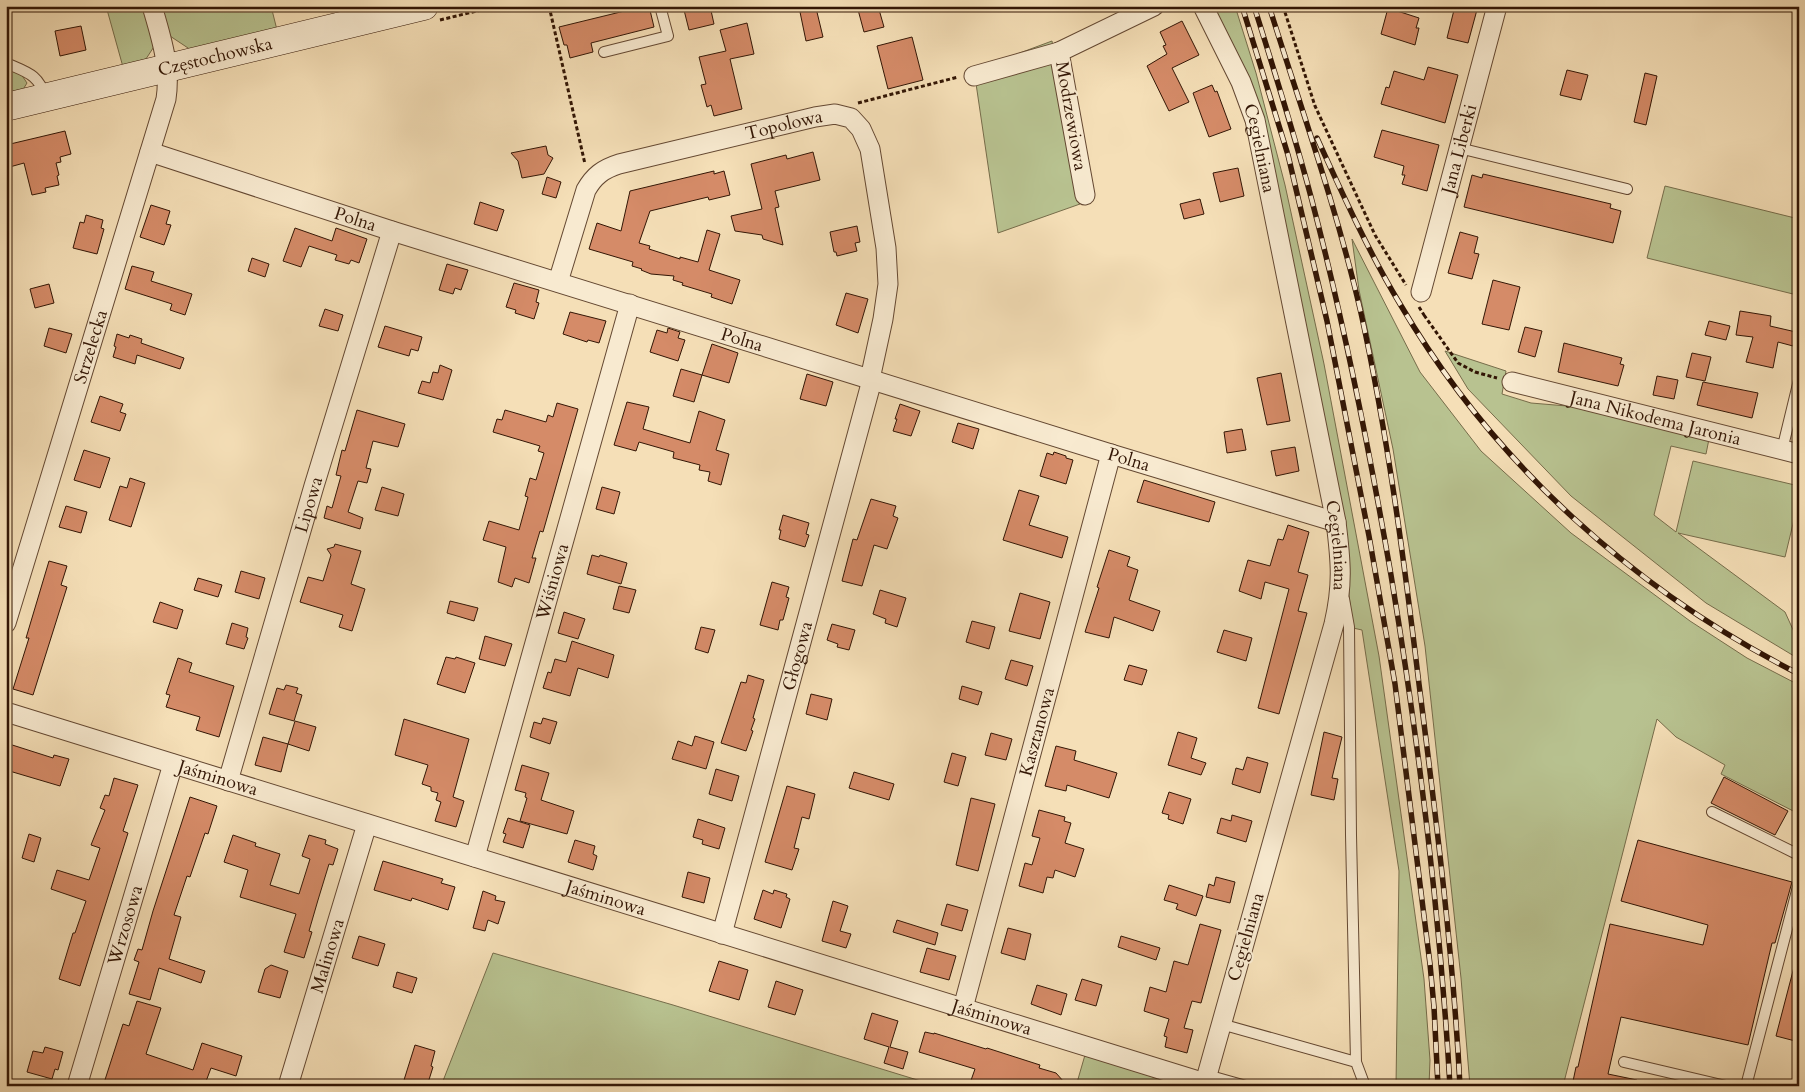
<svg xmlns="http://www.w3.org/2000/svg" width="1805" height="1092" viewBox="0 0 1805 1092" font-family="Cardo,serif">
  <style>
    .green { fill: #b8c290; stroke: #766c4a }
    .building { fill: #d58b68; stroke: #331605 }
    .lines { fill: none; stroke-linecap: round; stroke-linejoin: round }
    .service-casing { stroke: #644832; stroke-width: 12 }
    .minor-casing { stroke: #644832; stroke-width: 21 }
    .secondary-casing { stroke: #331605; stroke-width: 29 }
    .path { stroke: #331605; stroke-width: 3; stroke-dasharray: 4 2.5; stroke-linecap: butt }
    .service { stroke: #f8ead0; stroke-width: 10 }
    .minor { stroke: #f8ead0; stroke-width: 19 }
    .secondary { stroke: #f8ead0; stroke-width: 28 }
    .rail-casing { stroke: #331605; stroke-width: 5.5 }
    .rail { stroke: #f8ead0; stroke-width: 4; stroke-dasharray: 11; stroke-linecap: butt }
    .labels { text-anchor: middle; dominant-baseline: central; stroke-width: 4; stroke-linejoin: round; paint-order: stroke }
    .street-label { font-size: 18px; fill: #331605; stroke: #f8ead0 }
  </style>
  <rect width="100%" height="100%" fill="#f5dfb7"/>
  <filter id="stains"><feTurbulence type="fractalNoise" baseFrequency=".004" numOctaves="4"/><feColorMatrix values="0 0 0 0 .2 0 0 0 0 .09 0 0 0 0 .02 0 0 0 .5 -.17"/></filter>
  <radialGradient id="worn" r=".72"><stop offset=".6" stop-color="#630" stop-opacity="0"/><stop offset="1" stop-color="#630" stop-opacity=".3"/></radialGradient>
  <path class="green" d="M106,6H147L157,42L144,62L123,67Z
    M160,6H271L277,30L194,52L170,36Z
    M1211,6H1235L1256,73L1285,185L1324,364L1379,656L1424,979L1430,1060L1429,1086H1396L1399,871L1362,630L1353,628L1349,596L1348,559L1271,160Z
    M1052,41L1080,204L998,233L974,70Z
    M6,68L21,74L27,83L22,91L6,96Z
    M1665,186L1799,219V272L1793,294L1647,258Z
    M1352,239L1420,372L1481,451L1571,533L1690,621L1747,658L1799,685V814L1721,774L1725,765L1676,737L1657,719L1563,1086H1470L1461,978L1425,646L1393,449L1359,290Z
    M1445,351L1506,371L1502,394L1531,403L1579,407L1709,439L1706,454L1671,446L1654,515L1676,532L1693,461L1799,486V499L1785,557L1678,533L1785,612L1795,634L1799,635V659L1706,603L1571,496L1468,389Z
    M493,953L673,1005L937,1086H441Z
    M1085,1055L1181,1086H1076Z"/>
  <path class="building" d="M645,6H649L654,27L591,43L593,52L570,58L567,45H564L559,27Z
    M683,6H710L714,24L689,30Z
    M857,6H878L884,27L864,32Z
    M1455,6H1478L1468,43L1447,38Z
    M816,8L823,37L806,41L800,12Z
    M1388,8L1419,18L1416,28H1419L1415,45L1381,34Z
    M1182,21L1199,55L1172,68L1189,102L1169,111L1147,66L1167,54L1163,46L1166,45L1160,32Z
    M747,23L754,54L730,59L742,109L714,116L711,105L707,107L701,85L706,84L699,57L726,51L720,30Z
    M81,26L86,50L60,56L55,31Z
    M912,37L923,80L888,89L877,46Z
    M1428,67L1458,75L1445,123L1381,104L1386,87L1389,88L1394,71L1424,80Z
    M1567,70L1588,75L1581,100L1560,95Z
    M1645,73L1657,76L1646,125L1634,122Z
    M1212,85L1215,92L1217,91L1231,129L1209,137L1193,93Z
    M1382,130L1439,145L1427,191L1402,184L1405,175H1402L1404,166L1374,157Z
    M65,131L71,154L60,157L61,162L56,163L59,175L57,176L59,185L45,188L46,192L32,195L24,163L6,168V145Z
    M546,146L548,155L553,158L544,174L522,178L518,161L511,153Z
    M813,152L820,180L775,191L779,207L775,208L783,245L763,239L762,235L735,231L731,216L762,209L751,164L786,155L787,159Z
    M1238,168L1244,196L1220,202L1213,173Z
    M714,171V174L724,171L730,195L709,200L708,197L650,211L639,243L650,246L649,249L680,259V257L698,262L707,230L720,234L709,270L740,280L732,304L711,297L712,294L682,285L683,283L673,280L674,276L651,274L641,270L642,269L632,266L633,262L589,249L597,223L621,231L630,191Z
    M1483,174L1611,204L1610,208L1621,211L1613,243L1464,207L1472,175L1482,178Z
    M547,177L561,182L556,198L542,194Z
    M1200,199L1204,214L1184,219L1180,204Z
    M480,202L504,210L497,231L474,224Z
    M151,205L170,211L166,224L171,225L164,245L140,237Z
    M86,215L103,220L101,228L104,229L97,254L73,248L80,222L84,223Z
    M857,226L860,242L855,243L857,251L837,256L836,252H834L830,232Z
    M295,228L332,241L336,228L367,239L359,263L351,260L349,264L335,260L337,255L309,246L301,267L283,261Z
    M1460,232L1478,237L1474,253L1479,254L1472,279L1448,273Z
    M252,258L269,264L265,277L248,271Z
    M447,264L468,270L461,290L455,288L453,294L439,290Z
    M132,266L154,272L151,281L192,294L185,315L170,310L172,304L125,289Z
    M1493,280L1520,287L1509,330L1482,324Z
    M514,283L539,290L536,302L539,303L534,319L515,313L516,310L506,307Z
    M49,284L54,303L35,308L30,289Z
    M846,293L868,299L858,333L836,325Z
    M325,309L343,315L338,331L319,326Z
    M1740,311L1771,316L1770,326L1796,332L1793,346L1778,342L1773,368L1746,362L1753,337L1736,335Z
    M570,312L606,321L599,343L588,340L587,342L563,334Z
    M1709,321L1730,326L1726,340L1705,335Z
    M385,326L422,337L418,351L411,349L409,356L378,347Z
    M1525,327L1542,331L1535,357L1518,352Z
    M49,328L72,334L66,353L44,346Z
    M668,328L680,332L678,338L685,340L678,361L650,352L657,330L667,333Z
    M117,334L129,338L130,335L142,339L141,343L184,358L180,369L137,355L135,364L113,357L116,347L114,346Z
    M1564,343L1622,358L1620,364L1624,365L1618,386L1558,372Z
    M712,344L738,353L729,383L702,375Z
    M1692,353L1711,357L1705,381L1686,377Z
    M440,365L452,370L443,400L418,393L422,381L430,383L433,372L438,373Z
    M681,369L702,375L694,402L673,396Z
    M1281,373L1290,421L1267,425L1257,378Z
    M807,374L833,382L826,406L800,399Z
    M1657,376L1678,380L1674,399L1653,395Z
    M1703,382L1758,393L1752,418L1697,405Z
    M100,396L123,404L120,412L126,414L120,431L91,422Z
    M627,402L649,407L643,429L690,443L699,411L725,420L716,450L729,454L721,485L708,481L710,472L699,470L700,465L673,458L674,452L639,442L636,451L614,445Z
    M557,403L578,409L543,532L540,531L532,558H536L529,583L515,578L512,587L498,582L506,547L483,540L489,521L519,530L528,497L525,496L530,478L536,480L544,453L538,451L540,446L493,432L497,419L502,420L505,410L546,422L548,415L553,417Z
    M900,404L920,411L911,436L893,431L897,419H895Z
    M357,410L405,424L398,447L373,441L366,468L371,469L367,483L358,481L348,512L363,518L360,529L324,518L327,506L332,508L341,476L336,475L342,450L345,451Z
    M958,423L979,429L973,449L952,442Z
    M1242,429L1246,450L1227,453L1224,432Z
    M1295,447L1299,471L1276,476L1271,451Z
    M84,450L110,458L100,488L74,480Z
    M1054,452L1066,456V458L1073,460L1066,484L1040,476L1047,453L1053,455Z
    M130,478L145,483L131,527L109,520L120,486L127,488Z
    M1144,480L1215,502L1209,522L1137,502Z
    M382,487L404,494L398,516L375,510Z
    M602,487L620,492L614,514L596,509Z
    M1019,490L1039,496L1029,525L1068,537L1062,558L1003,540Z
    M871,499L896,506L893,516L898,518L887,549L874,545L862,586L842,581L853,539L857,540Z
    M66,506L87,512L81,533L59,527Z
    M783,515L809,523L806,534L809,535L805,547L779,539L781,530H779Z
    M1288,525L1309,532L1298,572L1308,575L1298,611L1307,613L1279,714L1258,708L1289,589L1265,582L1261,599L1239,591L1248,560L1270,566L1278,539L1283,540Z
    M335,544L361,551L351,584L365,589L352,631L339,627L343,615L300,602L308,577L323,581L331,555L327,549L334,547Z
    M1109,550L1130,557L1127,566L1138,570L1129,600L1160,611L1153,631L1114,617L1109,638L1085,632L1099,588L1097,587Z
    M592,555L599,557L600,555L627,563L621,584L587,574Z
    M49,561L67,566L61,585L67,587L33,695L13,689L29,638H26Z
    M241,571L265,578L259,599L235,592Z
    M198,578L222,585L218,597L194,590Z
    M772,582L789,587L786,597L789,598L783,620H780L778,630L760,625Z
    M619,586L636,590L629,613L613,609Z
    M880,590L906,598L897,627L885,623L886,619L873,614Z
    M1020,593L1050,602L1040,639L1009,631Z
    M450,601L478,608L474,621L447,613Z
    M160,602L183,610L177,629L153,622Z
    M564,612L585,619L578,639L558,633Z
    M972,621L995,627L989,649L966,642Z
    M232,623L248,628L246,637L248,638L244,649L226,644Z
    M832,624L855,630L849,650L837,647L838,644L827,640Z
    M701,627L715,630L708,653L695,649Z
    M1224,630L1252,638L1246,661L1217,652Z
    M485,636L512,644L505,666L479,659Z
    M572,641L614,655L608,678L578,668L570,696L543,688L548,672L551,673L555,659L566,662Z
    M446,657L455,659L456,657L475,663L465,693L437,684Z
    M178,658L192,663L189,672L234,686L219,737L196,730L200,717L166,707L170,695L166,694Z
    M1011,660L1033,666L1027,686L1005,679Z
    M1129,665L1147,670L1142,685L1124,680Z
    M748,675L764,680L753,718L755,719L751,730L753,731L746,751L721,743L741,682L746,683Z
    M286,685L298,688L296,693L302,695L294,721L269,714L277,688L284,690Z
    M962,686L982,692L978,705L959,699Z
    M811,694L832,699L827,720L806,714Z
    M543,718L557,722L550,744L530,737L534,722L541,724Z
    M404,719L469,739L453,797L464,801L456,827L435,821L441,802L436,800L438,793L431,791V787L422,784L428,765L395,755Z
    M295,721L316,727L309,751L288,744Z
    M1178,732L1197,738L1191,758L1206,763L1201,775L1168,765Z
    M1324,732L1342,737L1332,778L1338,779L1334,800L1311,795Z
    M991,733L1012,739L1006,760L985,755Z
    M695,736L714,742L706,769L672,759L678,741L692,746Z
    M263,737L288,744L281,772L255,765Z
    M6,743L53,758L54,755L69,759L60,786L6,770Z
    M1056,746L1076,751L1074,760L1117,773L1109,798L1067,785L1066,791L1045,786Z
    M952,753L966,757L958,786L944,782Z
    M1247,757L1268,763L1260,793L1232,784L1236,768L1243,770Z
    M522,765L549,773L541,800L574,811L567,834L520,821L527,798L525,797L526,793L515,790Z
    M716,769L739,776L732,801L709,794Z
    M854,772L894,784L889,800L849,788Z
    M1724,777L1788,811L1775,835L1711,803Z
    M114,778L138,785L123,831L128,833L80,986L59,979L73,933H75L86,901L51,889L57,870L89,880L100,848L91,845L105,810L100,808L105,795L109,796Z
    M787,786L815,794L809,819L802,817L794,848L799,849L792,870L765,862Z
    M1169,792L1191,799L1183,824L1168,819L1169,815L1162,813Z
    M190,797L217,806L208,834L205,833L190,877L187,876L174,915L181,917L169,959L205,971L201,983L159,968L150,1000L129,994L139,962L134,960L138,949L142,950L153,911Z
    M971,798L995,804L978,871L956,865Z
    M1039,810L1065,817L1064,821L1071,823L1065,843L1084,849L1075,877L1055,870L1053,878L1047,877L1043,893L1019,886L1025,863L1032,865L1040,838L1032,836Z
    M1232,815L1252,821L1246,842L1217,833L1221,818L1231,821Z
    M508,818L530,825L523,848L503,842L506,834L503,833Z
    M698,819L725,828L719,849L702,844L703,840L693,837Z
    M29,834L41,838L34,862L22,858Z
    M233,835L256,843L255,846L280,854L270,885L299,894L310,859L302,856L309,835L326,840L325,844L338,849L333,865L329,864L318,900L309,931L312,932L304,958L284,952L296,914L240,897L248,870L224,862Z
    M575,840L595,846L593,854L597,856L593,870L568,862Z
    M1638,840L1792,882L1775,943H1772L1748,1045L1621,1017L1608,1074L1637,1080L1636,1086H1572L1576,1067H1578L1610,924L1703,945L1708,925L1621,901Z
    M383,861L443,879L441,883L455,887L448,910L412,898L411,901L374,890Z
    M688,872L710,878L704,903L682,897Z
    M1216,877L1235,882L1230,903L1206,897L1209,884L1214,886Z
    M1169,885L1203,896L1196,916L1176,909L1178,904L1164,900Z
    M763,890L773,894L774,890L787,894L786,897L790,899L781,928L754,919Z
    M483,891L496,896L495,900L505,902L498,924L488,920L485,931L473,928Z
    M833,901L848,906L840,931L851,934L846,948L822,941Z
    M947,904L968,910L962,931L941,925Z
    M897,920L938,933L935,945L893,932Z
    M1200,924L1221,930L1201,1003L1192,1001L1184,1028L1193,1030L1187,1053L1165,1047L1167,1037L1164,1036L1169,1019L1144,1011L1150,987L1166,992L1174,961L1188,965Z
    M1008,928L1031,934L1025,960L1001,953Z
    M359,936L385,944L378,966L352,958Z
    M1121,936L1160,948L1156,960L1118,947Z
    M927,948L956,956L949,980L920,972Z
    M719,961L748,970L739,1000L709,991Z
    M271,965L288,971L280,998L258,992L265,969Z
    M1794,967L1799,968V1042L1776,1036Z
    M397,972L417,978L412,993L393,987Z
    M1082,979L1102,985L1096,1006L1075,1000Z
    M776,981L803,990L795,1015L768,1007Z
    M1037,985L1067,994L1061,1015L1031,1004Z
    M137,1001L161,1008L146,1054L193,1070L202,1043L242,1056L236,1076L211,1068L205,1084L198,1082L197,1086H103L123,1024L129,1026Z
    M872,1013L898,1021L890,1047L908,1052L903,1069L884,1063L889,1047L864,1039Z
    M925,1032L934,1034V1033L986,1049L987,1048L1040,1065L1039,1068L1056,1073L1064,1082L1052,1086H969L975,1069L919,1052Z
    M415,1045L435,1051L431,1066L433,1067L427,1086L404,1080Z
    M45,1047L63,1052L58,1070L55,1069L52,1079L27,1072L33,1051L43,1053Z"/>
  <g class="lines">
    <defs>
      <path id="service" d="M604,52L668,36L660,6
        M6,63C26,72 39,74 45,97
        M1459,148L1627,189
        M1782,450L1799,380
        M1344,599L1349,627L1351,835L1356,1062L1365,1086
        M1712,812L1799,855
        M1221,1024L1356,1062
        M1624,1062L1726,1086
        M1207,1075L1246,1086
        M1746,1086L1799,883"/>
      <g id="minor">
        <path id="s1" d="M1203,6L1241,82L1255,120L1336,522C1341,562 1343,585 1334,624L1204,1086"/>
        <path d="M974,76L1059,52"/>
        <path id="s2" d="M150,152L392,231L1111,454L1336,522"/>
        <path d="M1085,195L1059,52L1154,6"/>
        <path id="s3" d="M558,282L586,190C594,176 603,169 619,164L815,117L835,114L851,118L861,129L870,149L886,248L888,284L883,319L870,379"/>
        <path id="s4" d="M1421,292L1497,6"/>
        <path id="s5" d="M1512,382L1799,454"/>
        <path id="s6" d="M6,623L166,99C171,67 161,37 152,6"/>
        <path id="s7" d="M6,712L1205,1083"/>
        <path id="s8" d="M228,781L314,486L392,231"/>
        <path id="s9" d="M475,857L630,304"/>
        <path id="s10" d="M722,934L872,380"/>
        <path id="s11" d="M963,1008L1111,454"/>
        <path id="s12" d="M77,1086L173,764"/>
        <path id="s13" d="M288,1086L367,824"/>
      </g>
      <g id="secondary">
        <path id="s14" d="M6,107L424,6"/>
      </g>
    </defs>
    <use href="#service" class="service-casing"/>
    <use href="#minor" class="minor-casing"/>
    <use href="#secondary" class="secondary-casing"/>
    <path class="path" d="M549,6L585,164
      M1283,6L1315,106L1375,235L1406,285
      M440,20L497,6
      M858,103L958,77
      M1419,307L1424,315
      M1424,315L1458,363L1475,372L1497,378"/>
    <use href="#service" class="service"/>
    <use href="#minor" class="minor"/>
    <use href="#secondary" class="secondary"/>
    <defs>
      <path id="rail" d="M1242,6L1288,155L1327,321L1369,536L1395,684L1430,964L1434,1007L1438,1086
        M1254,6C1274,70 1294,133 1311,197C1344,322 1369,448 1391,575C1419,744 1440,915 1450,1086
        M1269,6C1301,108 1337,209 1361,313C1388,436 1404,560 1419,684C1436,818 1453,951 1460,1086
        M1317,138C1343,195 1368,251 1400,304C1494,464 1634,590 1799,674"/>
    </defs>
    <use href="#rail" class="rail-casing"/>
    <use href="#rail" class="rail"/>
  </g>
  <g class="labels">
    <g class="street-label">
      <text stroke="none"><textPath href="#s14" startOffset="215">Częstochowska</textPath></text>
      <text transform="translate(1071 116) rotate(80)">Modrzewiowa</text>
      <text stroke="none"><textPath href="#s3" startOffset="309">Topolowa</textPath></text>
      <text stroke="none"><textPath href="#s1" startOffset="154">Cegielniana</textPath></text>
      <text stroke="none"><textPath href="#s4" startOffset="148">Jana Liberki</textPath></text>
      <text stroke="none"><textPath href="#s2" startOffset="216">Polna</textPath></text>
      <text stroke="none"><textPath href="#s2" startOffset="621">Polna</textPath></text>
      <text stroke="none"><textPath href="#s6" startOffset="289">Strzelecka</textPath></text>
      <text stroke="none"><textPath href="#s5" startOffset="148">Jana Nikodema Jaronia</textPath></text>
      <text stroke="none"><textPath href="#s2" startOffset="1026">Polna</textPath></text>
      <text stroke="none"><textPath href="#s8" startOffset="288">Lipowa</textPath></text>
      <text stroke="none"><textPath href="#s1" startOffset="559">Cegielniana</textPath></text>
      <text stroke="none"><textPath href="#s9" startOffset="286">Wiśniowa</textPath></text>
      <text stroke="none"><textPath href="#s10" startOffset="288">Głogowa</textPath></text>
      <text stroke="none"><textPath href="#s11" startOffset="286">Kasztanowa</textPath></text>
      <text stroke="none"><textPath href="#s7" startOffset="222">Jaśminowa</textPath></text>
      <text stroke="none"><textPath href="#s7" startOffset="628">Jaśminowa</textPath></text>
      <text stroke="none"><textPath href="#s12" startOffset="168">Wrzosowa</textPath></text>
      <text transform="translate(1246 937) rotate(-74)">Cegielniana</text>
      <text stroke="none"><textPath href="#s13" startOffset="136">Malinowa</textPath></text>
      <text stroke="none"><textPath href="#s7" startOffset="1032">Jaśminowa</textPath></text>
    </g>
  </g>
  <rect width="1805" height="1092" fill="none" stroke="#f5dfb7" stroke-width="25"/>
  <rect x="8" y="8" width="1790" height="1077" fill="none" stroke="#331605" stroke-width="2.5"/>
  <rect x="12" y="12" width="1780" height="1067" fill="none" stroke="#331605"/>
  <rect width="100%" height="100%" filter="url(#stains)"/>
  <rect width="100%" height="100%" fill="url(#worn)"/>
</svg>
